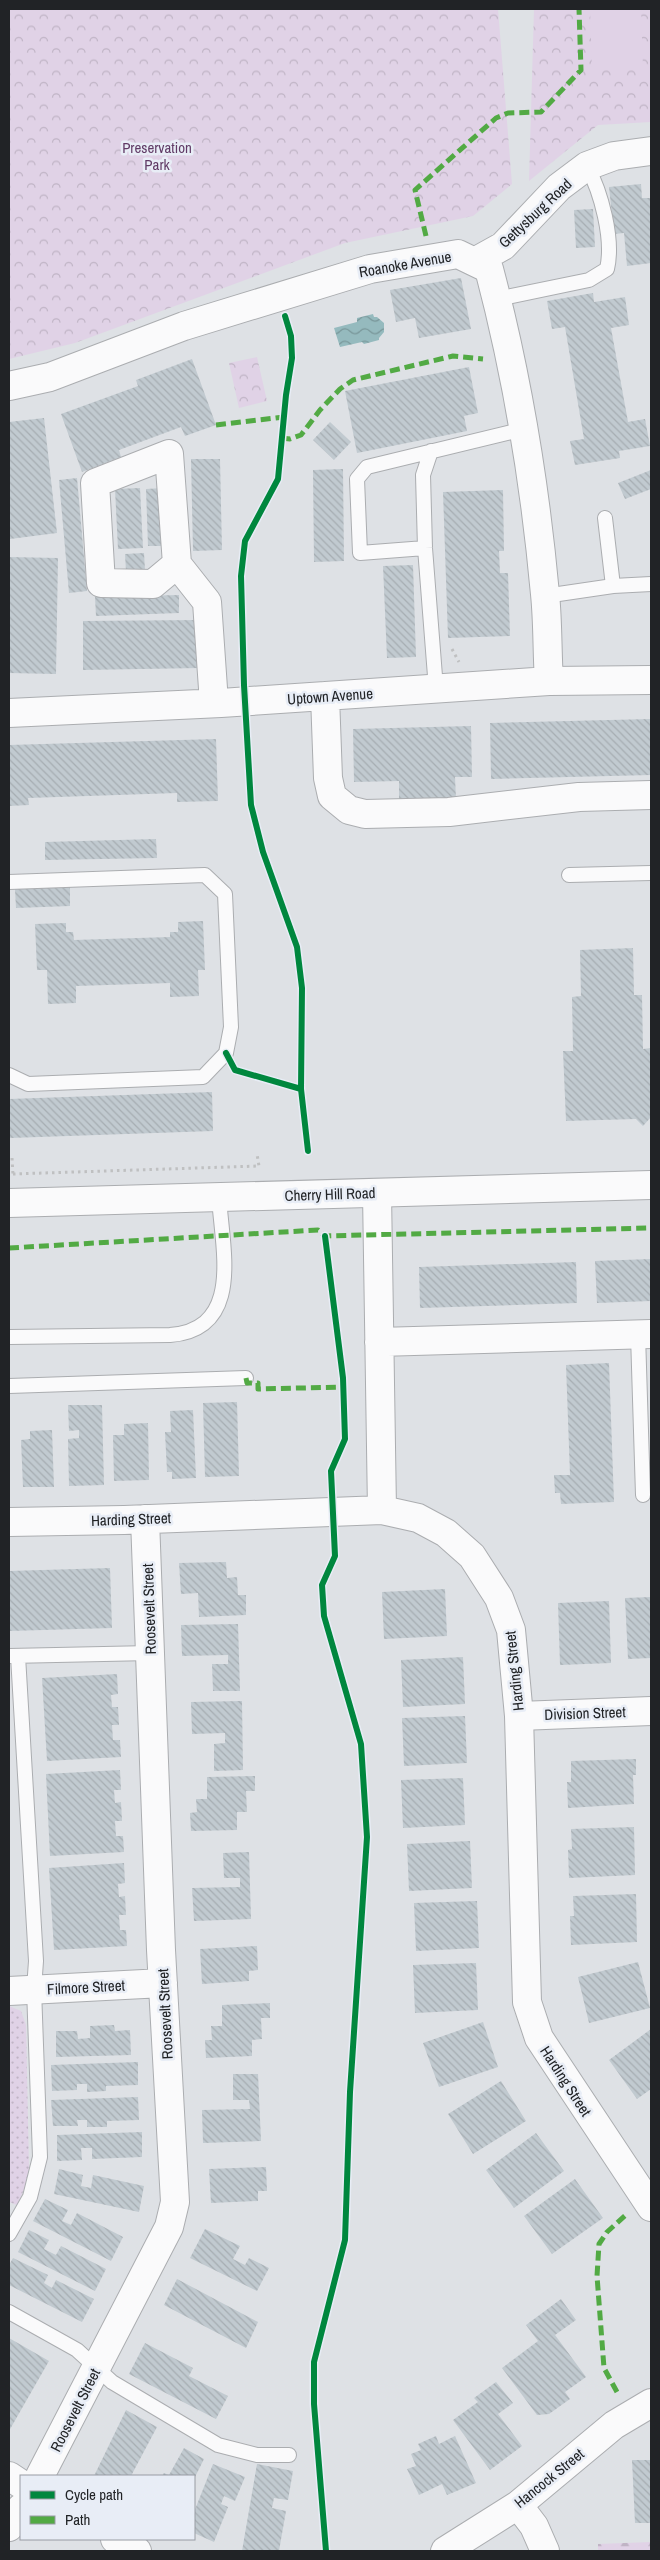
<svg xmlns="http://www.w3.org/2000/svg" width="660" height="2560" viewBox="0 0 660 2560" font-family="'Archivo Narrow',sans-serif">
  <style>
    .grass { fill: url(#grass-dots) }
    .forest { fill: url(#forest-firs) }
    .park { fill: url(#park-crowns) }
    .garden { fill: #e0d2e6 }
    .water { fill: url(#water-waves) }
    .building { fill: url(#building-back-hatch) }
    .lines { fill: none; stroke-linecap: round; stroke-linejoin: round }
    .service-casing { stroke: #abadb0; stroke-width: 16 }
    .minor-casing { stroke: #abadb0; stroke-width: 30 }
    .secondary-casing { stroke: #abadb0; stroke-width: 30 }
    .path { stroke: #bfc0c1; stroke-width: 3; stroke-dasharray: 2.5 4; stroke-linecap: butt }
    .service { stroke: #fafafb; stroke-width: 14 }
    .minor { stroke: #fafafb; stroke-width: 28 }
    .secondary { stroke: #fafafb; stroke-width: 28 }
    .quiet { stroke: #52aa44; stroke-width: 5; stroke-dasharray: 10 5; stroke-linecap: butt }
    .cycleway-casing { stroke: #e8edf6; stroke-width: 9 }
    .cycleway { stroke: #00873e; stroke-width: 6 }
    .labels { text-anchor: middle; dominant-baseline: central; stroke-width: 5; stroke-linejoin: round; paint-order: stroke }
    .park-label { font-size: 15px; fill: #613b66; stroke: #e8edf6 }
    .street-label { font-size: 15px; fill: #212326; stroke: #e8edf6 }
  </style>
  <defs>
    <pattern id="grass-dots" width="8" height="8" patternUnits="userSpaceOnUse" patternTransform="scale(1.25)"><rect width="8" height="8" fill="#e0d2e6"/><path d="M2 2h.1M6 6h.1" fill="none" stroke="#c0b4c5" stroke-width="1.8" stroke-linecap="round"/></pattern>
    <pattern id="forest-firs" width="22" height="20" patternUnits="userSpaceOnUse" patternTransform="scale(1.25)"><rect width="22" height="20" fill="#e0d2e6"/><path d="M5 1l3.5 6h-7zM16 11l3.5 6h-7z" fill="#c0b4c5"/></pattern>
    <pattern id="park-crowns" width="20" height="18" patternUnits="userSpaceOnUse" patternTransform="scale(1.25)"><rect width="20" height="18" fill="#e0d2e6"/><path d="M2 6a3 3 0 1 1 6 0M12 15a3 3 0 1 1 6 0" fill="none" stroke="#c0b4c5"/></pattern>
    <pattern id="water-waves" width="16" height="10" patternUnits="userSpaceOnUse" patternTransform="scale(1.25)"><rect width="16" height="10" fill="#95babe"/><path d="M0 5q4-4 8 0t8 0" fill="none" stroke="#79979a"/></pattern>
    <pattern id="building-back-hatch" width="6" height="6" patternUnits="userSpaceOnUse" patternTransform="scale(1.25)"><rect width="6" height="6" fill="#c1cad0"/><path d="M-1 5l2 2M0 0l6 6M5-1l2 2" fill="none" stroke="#a6adb2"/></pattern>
  </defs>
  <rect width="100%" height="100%" fill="#dee1e5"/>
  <path class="grass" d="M9,2006L21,2011L26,2025L29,2168L27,2183L17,2205L9,2202Z"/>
  <path class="forest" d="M651,2542V2551H598V2544Z"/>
  <path class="park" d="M9,9H498L512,184L473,216L345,243L75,343L9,359Z
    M534,9H651V122L598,125L529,181Z
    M257,357L267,401L239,408L229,363Z"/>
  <path class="garden" d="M590,9H641L643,68H592Z"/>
  <path class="water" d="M373,314L374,317H377L384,323V332L379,338V340L364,344L362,342L340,347L334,328L357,322V318Z"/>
  <path class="building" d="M641,184L642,198H651V263L627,266L624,233L614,234L609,187Z
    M593,209L595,247L576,248L574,210Z
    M461,278L471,329L419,338L415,318L396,322L390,290Z
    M593,293L594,302L625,297L629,325L611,328L628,422L645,419L650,446L619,451L620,458L575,465L570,441L584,439L565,327L552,329L547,301Z
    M192,359L216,425L185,436L181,427L119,450L121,457L82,472L61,414L138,386L136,380Z
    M469,367L478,413L464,416L467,431L357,453L345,391Z
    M44,418L57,533L10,539L9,422Z
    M330,422L351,442L334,460L313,440Z
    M191,459H220L222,550L193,551Z
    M343,469L344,561L314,562L313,470Z
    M651,470V489L625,499L618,483Z
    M77,478L87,591L69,593L59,480Z
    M140,488L143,548L118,549L115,489Z
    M163,488L165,546H148L146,489Z
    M503,490L504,551H499L500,573H508L510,636L448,638L443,492Z
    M144,553L145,570L126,571L125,554Z
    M9,557L58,558L56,674L9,673Z
    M413,565L416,657L387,658L383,566Z
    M179,595V613L96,616L95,597Z
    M200,620V668L83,670V621Z
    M651,719V775L491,779L490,723Z
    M471,726L472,777H455L456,799L399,801V781L354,782L353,729Z
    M216,739L218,801L177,802V793L28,798L29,805L9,806V745Z
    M156,839L157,858L45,860V842Z
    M70,887V906L16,908L15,889Z
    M203,921L205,970H198L199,996L170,997V983L76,986V1003L48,1004L47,970H37L35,924L66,923V932H73L74,940L170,937V932H178V922Z
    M633,948L634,995H642L643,1049L651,1048V1117L643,1126L636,1119L566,1121L563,1051H573L572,997L581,996L580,950Z
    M212,1092L213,1131L10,1138L9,1099Z
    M651,1259V1301L597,1303L595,1261Z
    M576,1262L577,1303L420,1308L419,1267Z
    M609,1363L614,1502L561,1504L560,1493H555L554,1475H570L566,1365Z
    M237,1402L239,1476L205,1477L203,1403Z
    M68,1405H102L104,1485L69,1486L68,1439L79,1438V1430L69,1431Z
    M193,1410L196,1478L172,1479V1472H167L165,1432H171L170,1411Z
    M148,1423L149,1480L114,1481L113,1435H124V1424Z
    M52,1430L54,1487H23L21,1440L30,1439V1431Z
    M226,1562L227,1578L237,1577L238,1595H246V1615L199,1617L198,1593L181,1594L179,1563Z
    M110,1568L112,1628L9,1631V1571Z
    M445,1589L447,1636L384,1639L382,1592Z
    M651,1597V1658L628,1659L625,1598Z
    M609,1601L611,1663L560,1665L558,1603Z
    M238,1624L240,1691H213L212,1664H228V1655L182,1656L181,1625Z
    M463,1657L465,1704L403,1707L401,1660Z
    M117,1674L118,1694L111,1695L112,1707H118L119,1725H112L113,1740H120L121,1757L47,1761L42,1678Z
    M242,1701L243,1770L214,1771V1744L225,1743V1733L192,1734L191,1702Z
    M465,1716L467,1763L404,1766L402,1718Z
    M636,1759V1775H633L634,1804L568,1808L567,1782H571V1761Z
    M120,1770L121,1790H114L115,1803L121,1802L122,1821H115L116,1836H123L124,1852L50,1856L46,1774Z
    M255,1776V1791H246L247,1812H237V1830L191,1831L190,1813L197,1812L196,1799H207V1777Z
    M463,1778L465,1825L403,1828L401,1780Z
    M634,1827L635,1875L569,1878L568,1850L572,1849L571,1829Z
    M470,1841L472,1888L409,1891L407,1844Z
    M249,1852L251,1919L194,1921L192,1888L240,1887V1878H224L223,1853Z
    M124,1863L125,1883L118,1884L119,1897L125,1896L126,1915H119L120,1930H126L127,1946L54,1950L49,1868Z
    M636,1894L637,1942L571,1945L570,1916H574L573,1896Z
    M477,1901L479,1948L416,1951L414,1903Z
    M257,1946L258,1970L249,1971V1981L202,1984L200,1949Z
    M638,1962L650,2008L589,2023L578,1977Z
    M476,1963L478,2010L415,2013L413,1965Z
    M270,2003V2018H261L262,2039L252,2040V2056L206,2058L205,2040H212L211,2026H222V2005Z
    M483,2022L498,2067L439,2087L423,2043Z
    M114,2025L115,2031L130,2030L131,2055L56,2057V2031H77L78,2039L90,2038V2026Z
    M651,2029V2089L637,2099L609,2060Z
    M138,2062V2085L106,2086V2091L87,2092V2084H77V2090L52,2091L51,2065Z
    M233,2074H258L261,2141L203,2143L202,2110L250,2109L249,2100H233Z
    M501,2081L526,2121L473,2154L448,2114Z
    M138,2097L139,2120L107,2121V2127H87V2120H77L78,2126H53L51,2100Z
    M142,2132V2157L92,2159V2148H81L82,2160L57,2161V2135Z
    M536,2133L564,2171L514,2208L486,2170Z
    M266,2167L267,2191H258V2201L211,2203L209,2169Z
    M59,2169L83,2175L81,2186L91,2188L93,2175L144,2186L139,2212L54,2194Z
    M575,2179L603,2218L552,2254L524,2216Z
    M45,2199L68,2210L62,2221L71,2225L77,2213L123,2237L111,2261L33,2221Z
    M205,2229L240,2246L233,2259L245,2265L249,2258L269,2268L257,2291L190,2258Z
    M29,2230L49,2240L44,2249L56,2255L61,2246L106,2269L95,2291L18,2252Z
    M13,2258L48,2275L44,2283L52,2288L56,2280L94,2299L82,2322L9,2285V2265Z
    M177,2279L258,2322L246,2348L164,2305Z
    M561,2299L576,2320L555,2335L586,2377L565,2392L570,2399L549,2414L537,2415L502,2368L538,2341L526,2325Z
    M9,2338L49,2361L9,2431Z
    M145,2343L193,2368L189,2376L228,2396L216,2419L129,2374Z
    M496,2382L513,2403L498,2414L522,2446L490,2470L453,2420L478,2402L474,2398Z
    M126,2410L157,2427L131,2476H94Z
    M436,2436L439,2444L455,2436L476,2483L447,2495L442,2484L419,2495L407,2469L416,2466L411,2454L421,2450L418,2444Z
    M184,2448L204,2459L194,2479V2476H162L164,2473L169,2475Z
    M632,2460H651V2523H635Z
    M213,2464L245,2477L235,2501L224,2496L221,2504L228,2507L214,2542L194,2533V2512Z
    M257,2464L293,2471L288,2500L274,2498L272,2508L286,2511L279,2551H242Z"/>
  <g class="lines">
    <defs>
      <path id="service" d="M497,299L589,280L607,269C614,239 601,192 587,166
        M431,451L423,475L425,548L436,689
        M605,518L613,586
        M425,548L360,553L357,479L367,467L524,429
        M545,596L613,586L651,584
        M569,875L651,873
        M9,882L205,875L225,894L231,1027L226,1053L203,1077L28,1084L9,1075
        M638,1335L643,1495
        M9,1337L170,1335C244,1329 222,1249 219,1197
        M9,1386L246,1378
        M9,1656L151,1653
        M9,2234L30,2197L40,2157L34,1989L36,1961L18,1656
        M9,2312L77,2350L112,2382L218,2445L257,2455H289"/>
      <path id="minor" d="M476,261L503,246L559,187L587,166L614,156L651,151
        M9,386L50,377L184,326L370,269L458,254L489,269C517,375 535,484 545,594C548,623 547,652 549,681
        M177,564L153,584L101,583L95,483L169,454L177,564L207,602L214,703
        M325,696L328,778L332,796L349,810L365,814L449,812L579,797L651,795
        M9,713L221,703L549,681L651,680
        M377,1193L382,1510
        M379,1342L651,1334
        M9,1522L124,1520L382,1510L418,1518L446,1533L472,1556L499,1598L511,1630L519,1716L527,2002L539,2038L651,2207
        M519,1716L651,1711
        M9,1991L163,1983
        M9,2476L21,2484
        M40,2476L169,2227L175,2202L161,1950L145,1519
        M518,2505L534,2526L545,2551
        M9,2527L21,2508
        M115,2539L137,2551
        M445,2551L518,2505L614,2425L651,2403"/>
      <path id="secondary" d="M9,1203L651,1185"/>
    </defs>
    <use href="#service" class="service-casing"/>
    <use href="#minor" class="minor-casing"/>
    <use href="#secondary" class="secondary-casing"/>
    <path class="path" d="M452,649L459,662
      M12,1158L13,1175
      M13,1174L259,1166L257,1154"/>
    <use href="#service" class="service"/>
    <use href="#minor" class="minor"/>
    <use href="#secondary" class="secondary"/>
    <path class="quiet" d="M426,236L415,190L496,118L508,113L541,112L581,70L579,9
      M216,425L284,417
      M281,438L290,439L301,435L320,410L340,389L353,380L453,356L483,359
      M9,1248L318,1230L325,1236L651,1228
      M246,1378L247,1383H258V1389L344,1387
      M617,2392L604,2368L597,2276L599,2244L607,2232L628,2213"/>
    <defs>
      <path id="cycleway" d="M285,316L291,336L292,358L286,395L278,479L245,541L241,576L244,685L251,805L263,852L297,947L302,988L301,1089L308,1151
        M226,1053L235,1070L301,1089
        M325,1236L343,1378L345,1439L331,1471L335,1556L322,1585L324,1616L361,1744L367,1837L350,2092L345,2240L314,2362V2404L326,2551"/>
    </defs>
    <use href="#cycleway" class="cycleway-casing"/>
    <use href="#cycleway" class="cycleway"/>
  </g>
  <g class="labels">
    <g class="park-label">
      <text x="157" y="147">Preservation<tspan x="157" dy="17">Park</tspan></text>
    </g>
    <g class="street-label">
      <text transform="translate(535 213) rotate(-43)">Gettysburg Road</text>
      <text transform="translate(405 264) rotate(-10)">Roanoke Avenue</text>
      <text transform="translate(330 696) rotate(-4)">Uptown Avenue</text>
      <text transform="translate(330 1194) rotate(-2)">Cherry Hill Road</text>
      <text transform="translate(131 1519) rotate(-2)">Harding Street</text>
      <text transform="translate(149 1609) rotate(-92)">Roosevelt Street</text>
      <text transform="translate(514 1671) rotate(-96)">Harding Street</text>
      <text transform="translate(585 1713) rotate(-2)">Division Street</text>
      <text transform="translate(86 1987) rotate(-3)">Filmore Street</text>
      <text transform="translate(165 2014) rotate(-93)">Roosevelt Street</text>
      <text transform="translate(566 2081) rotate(57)">Harding Street</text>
      <text transform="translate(75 2410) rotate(-63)">Roosevelt Street</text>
      <text transform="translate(549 2478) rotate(-39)">Hancock Street</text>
    </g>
  </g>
  <rect width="660" height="2560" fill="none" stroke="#212326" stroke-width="20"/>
  <rect x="20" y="2475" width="175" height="65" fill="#e8edf6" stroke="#989ca3"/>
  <rect x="30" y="2491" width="25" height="8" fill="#00873e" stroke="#989ca3"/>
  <text x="65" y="2500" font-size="15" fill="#212326">Cycle path</text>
  <rect x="30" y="2516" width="25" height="8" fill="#52aa44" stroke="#989ca3"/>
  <text x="65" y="2525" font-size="15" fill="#212326">Path</text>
</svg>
